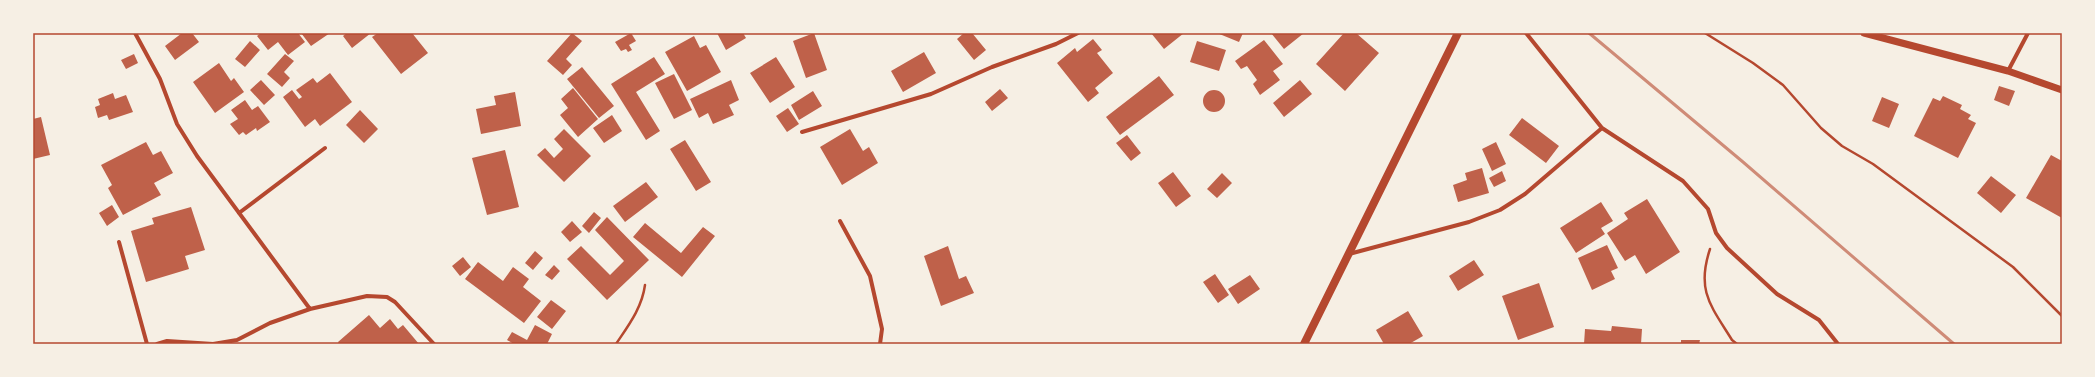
<svg xmlns="http://www.w3.org/2000/svg" width="2095" height="377" viewBox="0 0 2095 377" font-family="Helvetica,sans-serif">
  <style>
    .building { fill: #bf614a }
    .lines { fill: none; stroke-linecap: round; stroke-linejoin: round }
    .path { stroke: #b5482f; stroke-width: 2.5 }
    .minor { stroke: #b5482f; stroke-width: 4 }
    .tertiary { stroke: #b5482f; stroke-width: 7 }
    .secondary { stroke: #b5482f; stroke-width: 8 }
    .rail { stroke: #cf8b77; stroke-width: 3 }
    .neatline { fill: none; stroke: #b5482f; stroke-width: 1.5 }
  </style>
  <rect width="100%" height="100%" fill="#f6efe4"/>
  <path class="building" d="M182,33H192L199,42L175,60L165,46Z
    M261,33H298L305,42L288,55L278,42L268,50L257,36Z
    M301,33H330L311,46Z
    M347,33H371L352,48L343,36Z
    M378,33H412L428,53L401,74L372,37Z
    M572,33L582,41L566,59L572,65L563,75L547,61Z
    M631,33L636,41L629,45L632,50L628,52L626,49L621,51L615,42Z
    M717,33H743L746,38L726,50Z
    M814,33L827,70L806,78L793,41Z
    M964,33H972L986,50L974,60L957,39Z
    M1151,33H1184L1164,49Z
    M1217,33H1243L1239,42Z
    M1271,33H1304L1284,49Z
    M1344,33H1356L1379,53L1345,91L1316,64Z
    M694,36L700,48L706,45L721,72L687,91L665,52Z
    M1093,39L1102,50L1097,53L1113,73L1095,88L1099,93L1088,102L1057,63L1075,48L1077,52Z
    M1264,40L1283,64L1273,71L1280,80L1260,95L1253,84L1257,80L1247,66L1241,69L1235,61Z
    M250,41L260,50L245,67L235,59Z
    M1197,41L1226,50L1219,71L1190,62Z
    M924,52L936,73L903,92L891,71Z
    M134,54L138,63L126,69L121,60Z
    M285,54L294,61L284,72L290,78L282,87L267,74Z
    M654,57L665,74L636,92L660,131L646,140L611,84Z
    M776,57L795,87L770,103L750,73Z
    M219,63L231,81L234,78L244,92L215,113L193,82Z
    M582,67L614,106L599,118L567,79Z
    M330,73L352,102L320,126L315,119L305,127L283,97L292,90L299,99L302,97L296,90L313,78L317,83Z
    M674,74L692,110L674,119L655,83Z
    M1159,76L1174,95L1120,135L1106,117Z
    M261,80L275,95L264,105L250,90Z
    M731,80L739,100L729,105L734,115L713,124L708,113L699,118L690,99Z
    M1300,80L1312,94L1284,117L1273,103Z
    M1999,86L2015,91L2009,106L1994,100Z
    M573,88L598,119L578,137L560,115L568,108L561,99Z
    M1000,89L1008,98L992,111L985,102Z
    M1203 101a11 11 0 1 1 22 0a11 11 0 1 1-22 0Z
    M813,91L822,106L799,120L791,105Z
    M515,92L521,126L481,134L476,109L496,105L494,96Z
    M113,93L115,99L126,95L133,112L109,120L107,115L98,118L95,107L100,105L98,99Z
    M1943,96L1962,105L1960,109L1971,115L1968,119L1976,123L1958,158L1914,136L1933,98L1940,101Z
    M1882,97L1899,104L1889,128L1872,121Z
    M245,100L252,110L258,106L270,122L257,131L256,128L246,135L243,132L239,135L230,124L238,119L231,110Z
    M788,108L799,124L787,132L776,116Z
    M360,110L378,129L364,143L346,125Z
    M612,115L622,131L604,143L593,128Z
    M41,117L50,155L33,159V119Z
    M1522,118L1559,146L1546,163L1509,135Z
    M564,129L591,156L564,182L537,155L545,148L554,158L563,149L554,139Z
    M850,129L863,151L869,147L878,163L842,185L820,147Z
    M1127,135L1141,153L1131,161L1116,143Z
    M685,140L711,182L696,191L670,149Z
    M146,142L153,155L161,151L173,173L154,183L161,195L123,215L108,188L112,185L101,165Z
    M1496,142L1506,164L1492,171L1482,149Z
    M505,150L519,207L487,215L472,158Z
    M2051,155L2062,161V218L2026,198Z
    M1482,168L1489,193L1458,202L1453,185L1467,180L1465,173Z
    M1502,171L1506,181L1494,187L1489,178Z
    M1173,172L1191,196L1176,207L1158,183Z
    M1222,173L1232,183L1217,198L1207,189Z
    M1991,176L2016,195L2001,213L1977,193Z
    M646,182L658,197L625,222L613,206Z
    M1647,199L1680,252L1646,274L1635,255L1625,261L1607,233L1628,219L1624,213Z
    M1601,202L1613,221L1601,228L1605,234L1576,253L1560,228Z
    M112,205L119,217L107,226L99,213Z
    M191,207L205,250L185,256L189,269L146,282L131,231L154,224L152,218Z
    M594,212L601,218L589,233L582,226Z
    M607,217L649,260L607,300L567,259L581,246L610,275L624,261L595,230Z
    M572,221L582,232L570,242L561,232Z
    M645,223L681,253L703,227L715,236L682,277L633,237Z
    M1607,245L1618,268L1611,271L1615,279L1592,290L1578,258Z
    M948,246L959,279L966,276L974,293L941,306L924,256Z
    M535,251L543,258L533,270L525,263Z
    M463,257L471,267L460,276L452,266Z
    M1474,260L1484,275L1458,291L1449,276Z
    M478,262L503,281L513,267L529,279L523,287L541,301L524,323L465,279Z
    M554,265L560,271L552,280L545,275Z
    M1215,274L1229,295L1218,303L1203,282Z
    M1250,275L1260,289L1238,304L1228,289Z
    M1539,283L1554,327L1518,340L1502,296Z
    M551,300L566,311L552,329L537,317Z
    M1408,311L1423,336L1409,344H1384L1376,330Z
    M369,315L380,328L390,319L398,329L403,325L419,344H339L338,342Z
    M535,325L552,334L547,344H514L507,340L512,332L527,340Z
    M1612,326L1642,329L1641,344H1584L1585,329L1611,331Z
    M1681,340H1700L1699,344H1681Z"/>
  <g class="lines">
    <path class="path" d="M1705,33L1753,63L1783,85L1821,128L1842,146L1873,164L2013,267L2062,316
      M1710,249C1696,291 1711,306 1732,340L1737,344
      M616,344C628,326 642,308 645,285"/>
    <path class="minor" d="M135,33L160,79L177,124L197,156L310,309
      M1526,33L1602,128L1683,181L1708,209L1716,233L1727,248L1777,294L1819,320L1838,344
      M2008,71L2028,33
      M802,132L931,94L992,67L1056,44L1078,33
      M239,213L325,148
      M840,221L870,276L882,329L880,344
      M119,242L147,344
      M1349,254L1469,222L1500,210L1525,194L1602,128
      M157,344L167,341L213,344L237,340L270,323L310,309L367,296L387,297L395,302L434,344"/>
    <path class="tertiary" d="M1864,33L2008,71L2062,90"/>
    <path class="secondary" d="M1304,344L1458,33"/>
    <path class="rail" d="M1589,33L1743,162L1954,344"/>
  </g>
  <rect width="2095" height="377" fill="none" stroke="#f6efe4" stroke-width="68"/>
  <rect x="34" y="34" width="2027" height="309" class="neatline"/>
</svg>
